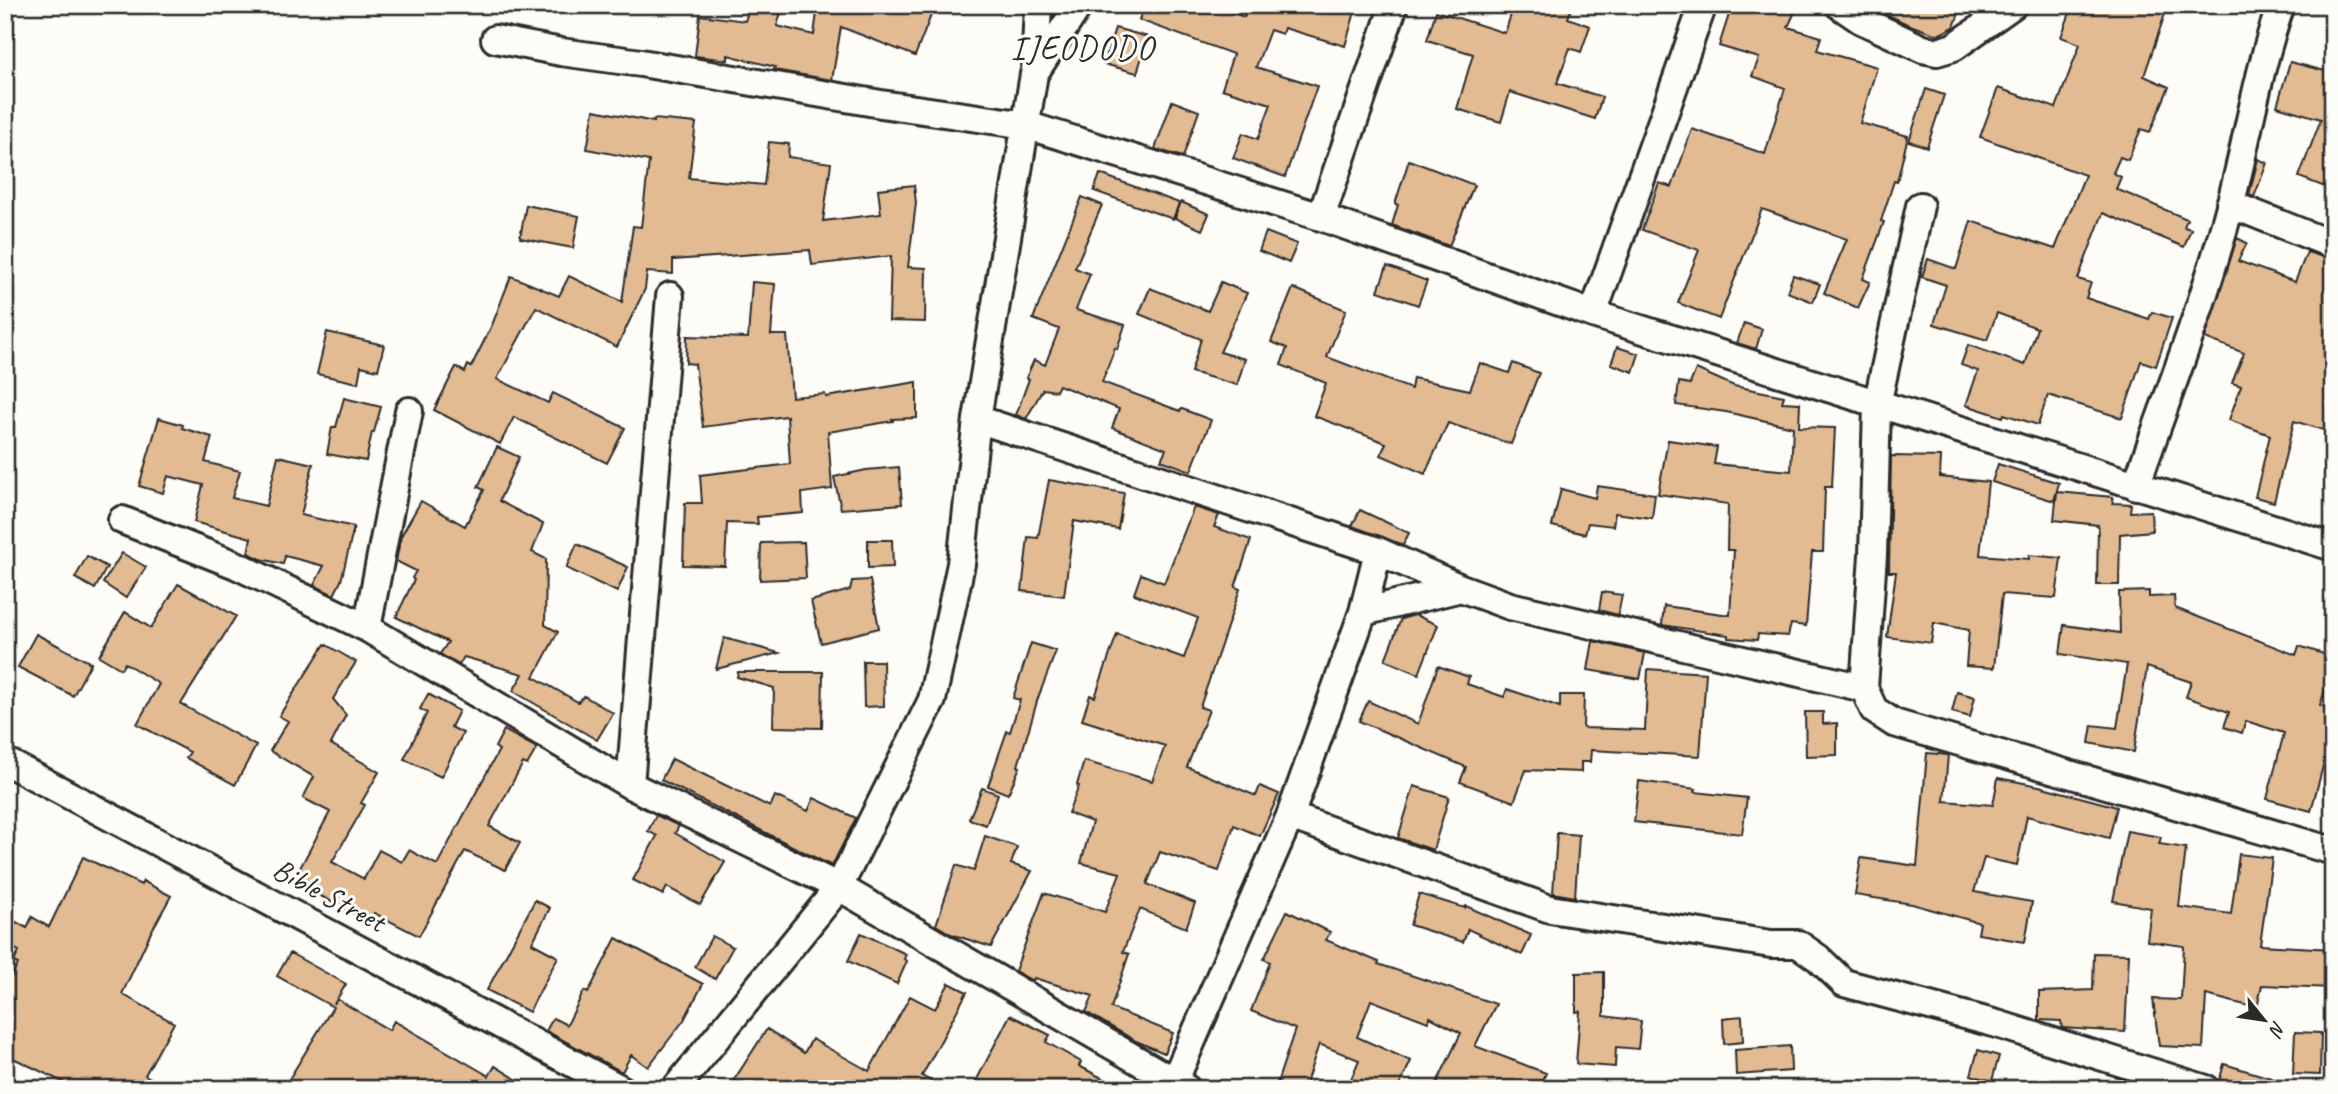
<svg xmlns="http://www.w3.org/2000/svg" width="2338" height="1094" viewBox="0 0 2338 1094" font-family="Caveat,sans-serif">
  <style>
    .building { fill: #e2bb93; stroke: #2b2b2b; stroke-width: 2 }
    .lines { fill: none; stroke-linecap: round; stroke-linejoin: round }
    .minor-casing { stroke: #2b2b2b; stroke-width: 32 }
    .minor { stroke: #fdfcf7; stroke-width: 26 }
    .labels { text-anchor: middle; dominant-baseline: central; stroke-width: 6; stroke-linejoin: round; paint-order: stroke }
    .street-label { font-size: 30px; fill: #2b2b2b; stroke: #fdfcf7 }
    .quarter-label { font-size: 33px; letter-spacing: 2px; fill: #2b2b2b; stroke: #fdfcf7 }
  </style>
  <rect width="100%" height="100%" fill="#fdfcf7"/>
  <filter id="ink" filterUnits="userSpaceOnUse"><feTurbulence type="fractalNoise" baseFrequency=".0143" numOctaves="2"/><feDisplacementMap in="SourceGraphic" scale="14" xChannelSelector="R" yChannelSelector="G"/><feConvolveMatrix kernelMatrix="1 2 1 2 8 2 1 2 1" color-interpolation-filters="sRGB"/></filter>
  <g filter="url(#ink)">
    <path class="building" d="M750,5H783L777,26L814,35L818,5H920L933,10L915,56L841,27L832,80L774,70L775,67L728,55V60L695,56L700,15L745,21Z
      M1144,5H1211L1244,17L1247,5H1357L1345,46L1284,28L1282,34L1270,30L1256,67L1317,86L1285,177L1233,158L1243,133L1258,139L1271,104L1222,89L1233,54L1139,20Z
      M1514,5H1573L1568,18L1590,26L1581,52L1570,48L1557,83L1602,97L1595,119L1510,92L1501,122L1457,109L1473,54L1427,40L1436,11L1505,33Z
      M1732,5H1798L1788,27L1821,37L1817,50L1877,67L1860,123L1908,136L1897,182L1894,181L1881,221L1884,222L1863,279L1870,282L1858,308L1824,293L1847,239L1762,209L1719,319L1678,303L1699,250L1642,230L1659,183L1672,187L1692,129L1765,154L1785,88L1752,76L1759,58L1719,46Z
      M1867,5H1962L1954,27L1938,35L1907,24Z
      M2073,5H2168L2144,76L2169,87L2150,132L2141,129L2128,160L2120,157L2113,173L2121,177L2116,189L2187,219L2184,227L2191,229L2184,247L2103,213L2078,279L2091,283L2086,298L2149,319L2152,312L2172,318L2156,366L2141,361L2122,418L2048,395L2038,425L2004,414L2003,417L1966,405L1978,371L1961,365L1968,345L2025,365L2037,328L1997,313L1987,340L1934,324L1946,285L1922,277L1928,259L1956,269L1971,221L2055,249L2085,175L1980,137L1998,88L2056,108L2080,44L2061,37Z
      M1115,28L1148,37L1137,73L1104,64Z
      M2290,62L2333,73V190L2299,177L2321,119L2277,106Z
      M1926,89L1944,95L1927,147L1909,141Z
      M1172,101L1199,111L1183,157L1155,149Z
      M594,110L654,122V119L696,123L689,178L764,185L769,142L789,144L788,157L831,163L823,221L881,214L878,189L914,185L916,203L908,267L926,268L925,322L889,321L891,256L812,265L810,250L673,260V274L647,272L645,289L617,347L536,307L497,379L548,403L553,393L625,428L607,463L514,417L500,444L434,410L456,367L465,372L468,365L471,367L492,325L511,276L559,296L569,276L622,302L633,226L641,227L649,161L587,149Z
      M2258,159L2267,163L2254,197L2249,195Z
      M1409,160L1474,185L1449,246L1392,225L1398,205L1395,204Z
      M1100,174L1179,203L1173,219L1094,191Z
      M1082,197L1102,205L1075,268L1090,274L1076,310L1125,325L1117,349L1115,348L1102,382L1180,411L1182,409L1211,420L1191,471L1161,460L1166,449L1112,428L1119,409L1059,385L1056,391L1043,389L1026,419L1016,415L1029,379L1026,378L1034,360L1045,365L1059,329L1033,319Z
      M1181,202L1209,214L1202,230L1175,218Z
      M526,205L579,216L573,248L520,238Z
      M1266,232L1297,244L1289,263L1259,251Z
      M2237,238L2247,243L2238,261L2295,282L2307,252L2333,260V433L2294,421L2274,502L2255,497L2270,435L2229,420L2241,386L2232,383L2244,353L2205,338Z
      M1387,266L1427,281L1418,305L1378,291Z
      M1793,275L1820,284L1813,302L1787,292Z
      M752,282L775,284L771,335H787L792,397L825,394L826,397L917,382V418L892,419L893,421L828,432L832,489L802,493L803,513L757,517L758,524L727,523L725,566L683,565L685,503H702L700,475L790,464L787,416L703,427L695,364L686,363L687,336L748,338Z
      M1221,282L1247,293L1220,352L1245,359L1237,385L1191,372L1201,339L1139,314L1150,288L1208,311Z
      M1293,288L1346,310L1327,357L1411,389L1413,378L1470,390L1480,363L1509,373L1513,363L1539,373L1511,444L1448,423L1425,474L1381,455L1386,443L1314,416L1326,383L1281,365L1287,348L1271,342Z
      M1744,323L1762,329L1756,349L1737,343Z
      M327,332L384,345L378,370L361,366L358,383L317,374Z
      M1617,347L1639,354L1633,372L1611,364Z
      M1696,369L1734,386L1784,396L1782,402L1800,403L1799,427L1835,428L1832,487H1825L1823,552H1812L1806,626L1791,624L1788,636L1758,634L1757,640L1728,638V635L1662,625L1664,606L1730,615L1734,550H1727L1728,504L1658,494L1668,440L1717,447L1714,464L1791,471L1793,427L1726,412L1676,405L1679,382L1690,384Z
      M344,398L381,407L374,432H372L366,461L327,454L332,427H336Z
      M159,418L183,425L182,428L212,437L205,462L240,471L232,498L266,506L278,456L313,464L301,515L354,527L341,581L334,595L314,585L324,566L285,556L283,564L261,559L248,553L251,538L194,522L203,485L168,476L163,493L139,486Z
      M497,447L519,457L499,501L543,524L532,552L546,559L545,625L558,632L534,677L578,702L584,696L613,713L597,740L513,691L523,674L464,657L459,665L440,654L448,642L396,617L414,580L412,578L416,571L396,561L401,536L421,501L465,526L484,490L478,487Z
      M1891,456L1941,457L1940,477L1988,482L1980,555L2029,559V555L2061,558L2056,598L2002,594L1994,668L1966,666L1969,630L1934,623L1931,643L1887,637L1896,572H1889Z
      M1998,464L2059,483L2054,501L1992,482Z
      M899,467L902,504L841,509L834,477L866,470Z
      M1049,480L1124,493L1118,529L1074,521L1064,596L1022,591L1028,537L1038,538Z
      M1597,486L1655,494L1652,518L1615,513L1613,526L1588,523L1585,534L1552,526L1561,489L1595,498Z
      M2057,492L2113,497V503L2131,504L2130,512L2151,511L2152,531L2120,534L2119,585H2097L2098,525L2054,520Z
      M1194,507L1219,515L1214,527L1251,540L1235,587L1240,589L1200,707L1209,710L1187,767L1256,796L1260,786L1279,794L1260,836L1234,825L1219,871L1160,852L1147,884L1195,903L1186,928L1140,909L1123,952L1129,954L1111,1008L1173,1033L1164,1053L1136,1041L1086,1012L1093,996L1034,978L1033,981L1015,971L1044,893L1105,912L1120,873L1081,863L1092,822L1068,813L1079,786L1077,785L1084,761L1152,781L1165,746L1082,720L1090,695L1095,697L1117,634L1184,658L1198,618L1134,594L1141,574L1164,583Z
      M1360,510L1409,533L1403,545L1352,526Z
      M868,540H892L893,567L868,568Z
      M804,542L806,578L760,580L761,543Z
      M577,544L628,567L617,592L566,568Z
      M122,553L146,567L126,598L103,583Z
      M87,556L107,567L95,589L75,578Z
      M870,580L879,628L821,643L811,601L850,590L852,581Z
      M178,584L236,616L181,704L256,746L235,785L186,758L190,752L137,724L159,684L125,663L121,669L99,656L125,612L151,628Z
      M2149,591V597L2174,596L2175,608L2296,655L2299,646L2333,657V667L2320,705L2333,709V738L2327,751L2311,811L2267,799L2284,733L2246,721L2242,733L2224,727L2229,712L2186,697L2191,682L2147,667L2134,752L2089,743L2092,725L2117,728L2127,664L2060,654L2064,625L2120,633L2119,592Z
      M1602,592L1622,595L1618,615L1599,610Z
      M1415,615L1438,625L1419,674L1385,660L1401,619Z
      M36,634L91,663L73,696L18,667Z
      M724,638L779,653L716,669Z
      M1593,641L1645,653L1640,679L1588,670Z
      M1031,643L1056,651L1038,698L1018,766L1020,767L1008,794L988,786L1007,731L1010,732L1020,700L1013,698Z
      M325,644L356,662L333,699L346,715L331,744L379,772L361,803L365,805L332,862L364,879L379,850L402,862L409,850L437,865L499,750L495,747L504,730L537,748L527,765L523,763L489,826L520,843L505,870L465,851L419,936L374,913L370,920L354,914L293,881L330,812L303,798L314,777L270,751L288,721L279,716Z
      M863,661H883L884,706L864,707Z
      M1438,666L1469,677L1467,684L1504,697L1507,689L1560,707V695H1584L1583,728L1645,730L1648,669L1706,673L1700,756L1591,750L1590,762H1581V772L1526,770L1514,802L1460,782L1466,767L1359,721L1368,701L1418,724Z
      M738,672H823L822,728L773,727L774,688L737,677Z
      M1957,692L1975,697L1970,717L1952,712Z
      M428,694L459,711L451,727L463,733L441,777L404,759L427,713L420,709Z
      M1805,712H1823V724L1837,723V755L1806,756Z
      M1927,753L1948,755L1944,801L1993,805L1998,778L2039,786L2117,807L2109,838L2027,816L2017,865L1984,858L1974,892L2032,902L2025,942L1978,934L1980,923L1912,904L1855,895L1861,858L1917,866Z
      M672,759L770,807L775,796L808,811L814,798L856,818L832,866L661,780Z
      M1639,781L1696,789L1695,792L1747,798L1742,834L1634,822Z
      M1414,786L1449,797L1433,850L1398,838Z
      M982,788L998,794L986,825L969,819Z
      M656,815L679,826L675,833L725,862L700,905L667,887L663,895L633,880L657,836L648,831Z
      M2127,831L2161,837L2159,844L2186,848L2179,907L2231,914L2239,854L2272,858L2260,945L2333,949V988L2262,985L2257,1008L2206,995L2203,1048L2159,1046L2153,999L2181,1000L2184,946L2147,941L2151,908L2113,901Z
      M1557,833L1579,835L1575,897L1553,893Z
      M985,836L1017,847L1011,864L1032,871L991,947L951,934L936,925L956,865L974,871Z
      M83,857L141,885L143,881L171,896L151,932L122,994L174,1023L145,1075L169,1089H77L5,1054V989L18,964L14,962L19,951L5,944V916L27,928L32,917L49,927Z
      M1419,894L1465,908L1466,906L1531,935L1522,955L1468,929L1463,942L1410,925Z
      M535,900L550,908L532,943L558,957L529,1012L487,990Z
      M1287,911L1330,932L1326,940L1379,962L1378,964L1496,1004L1475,1046L1546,1073L1539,1089H1434L1461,1033L1430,1017L1428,1022L1371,1000L1357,1037L1411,1061L1398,1089H1347L1359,1060L1319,1044L1304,1089H1275L1295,1029L1251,1011L1270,962L1264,959Z
      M861,933L906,954L904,959L907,961L897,984L848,961Z
      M712,936L733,947L715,979L695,967Z
      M616,938L703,984L684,1020L648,1067L631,1055L622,1072L546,1031L553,1018L567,1025L584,991L588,993Z
      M290,953L346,984L334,1004L337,999L389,1030L394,1021L489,1076L495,1066L532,1089H283L333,1007L277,976Z
      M2094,953L2129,954L2125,1032L2062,1028L2061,1021L2039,1020V992L2093,990Z
      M1604,972V1016L1641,1021L1638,1049L1616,1047L1615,1067L1576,1064L1580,1011L1576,1012V973Z
      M949,983L967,992L922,1076L944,1089H747L734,1080L767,1029L804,1053L812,1039L869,1071L910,996L935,1009Z
      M1010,1015L1050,1035L1046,1042L1081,1062L1079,1066L1123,1089H972Z
      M1742,1016L1743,1042L1724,1044L1723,1018Z
      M2295,1032L2321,1033L2320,1075L2293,1074Z
      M1790,1046L1791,1071L1736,1075L1735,1050Z
      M1978,1050L1999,1056L1992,1081L1971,1075Z
      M2224,1064L2291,1084L2290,1089H2243L2219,1082Z"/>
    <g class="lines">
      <defs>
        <path id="minor" d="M1839,5L1861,20L1923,49L1937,52L1954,47L2013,5
          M495,39L561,52L641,63L881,104L1026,125L1321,217L1593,314L2333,547
          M1035,73L1038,5
          M2230,204L2333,245
          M1920,206L1877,405L1873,555L1864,688L1874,710L1894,723L2333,851
          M1321,217L1394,5
          M1593,314L1703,5
          M977,419L1378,551L1461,588L1510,606L1864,688
          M2136,486C2169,392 2206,298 2231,202C2248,137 2258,69 2281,5
          M122,520L236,565L367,628L630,785L839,887L1187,1089
          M1363,612L1461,588
          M367,628L409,411
          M5,761L621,1089
          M630,785L670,296
          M1290,816L1550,909L1771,944H1798L1818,958L1844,983L1997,1024L2206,1089
          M1174,1082L1290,816L1363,612L1378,551
          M675,1089L839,887L932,700L961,564L977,419L1034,74L1079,5"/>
      </defs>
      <use href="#minor" class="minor-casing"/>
      <use href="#minor" class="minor"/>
    </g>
  </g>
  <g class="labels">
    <g class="street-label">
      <text transform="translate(329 895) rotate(28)">Bible Street</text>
    </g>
    <g class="quarter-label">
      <text x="1083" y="48">IJEODODO</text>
    </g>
  </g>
  <rect width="2338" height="1094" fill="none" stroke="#fdfcf7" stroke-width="28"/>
  <rect x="14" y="14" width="2310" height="1066" fill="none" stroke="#2b2b2b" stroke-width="2.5" filter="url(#ink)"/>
  <g transform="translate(2264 1020) rotate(120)" stroke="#fdfcf7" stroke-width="5" paint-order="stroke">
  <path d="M0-5L12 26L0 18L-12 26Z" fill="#2b2b2b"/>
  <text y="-10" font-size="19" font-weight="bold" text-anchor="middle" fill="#2b2b2b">N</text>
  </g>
</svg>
